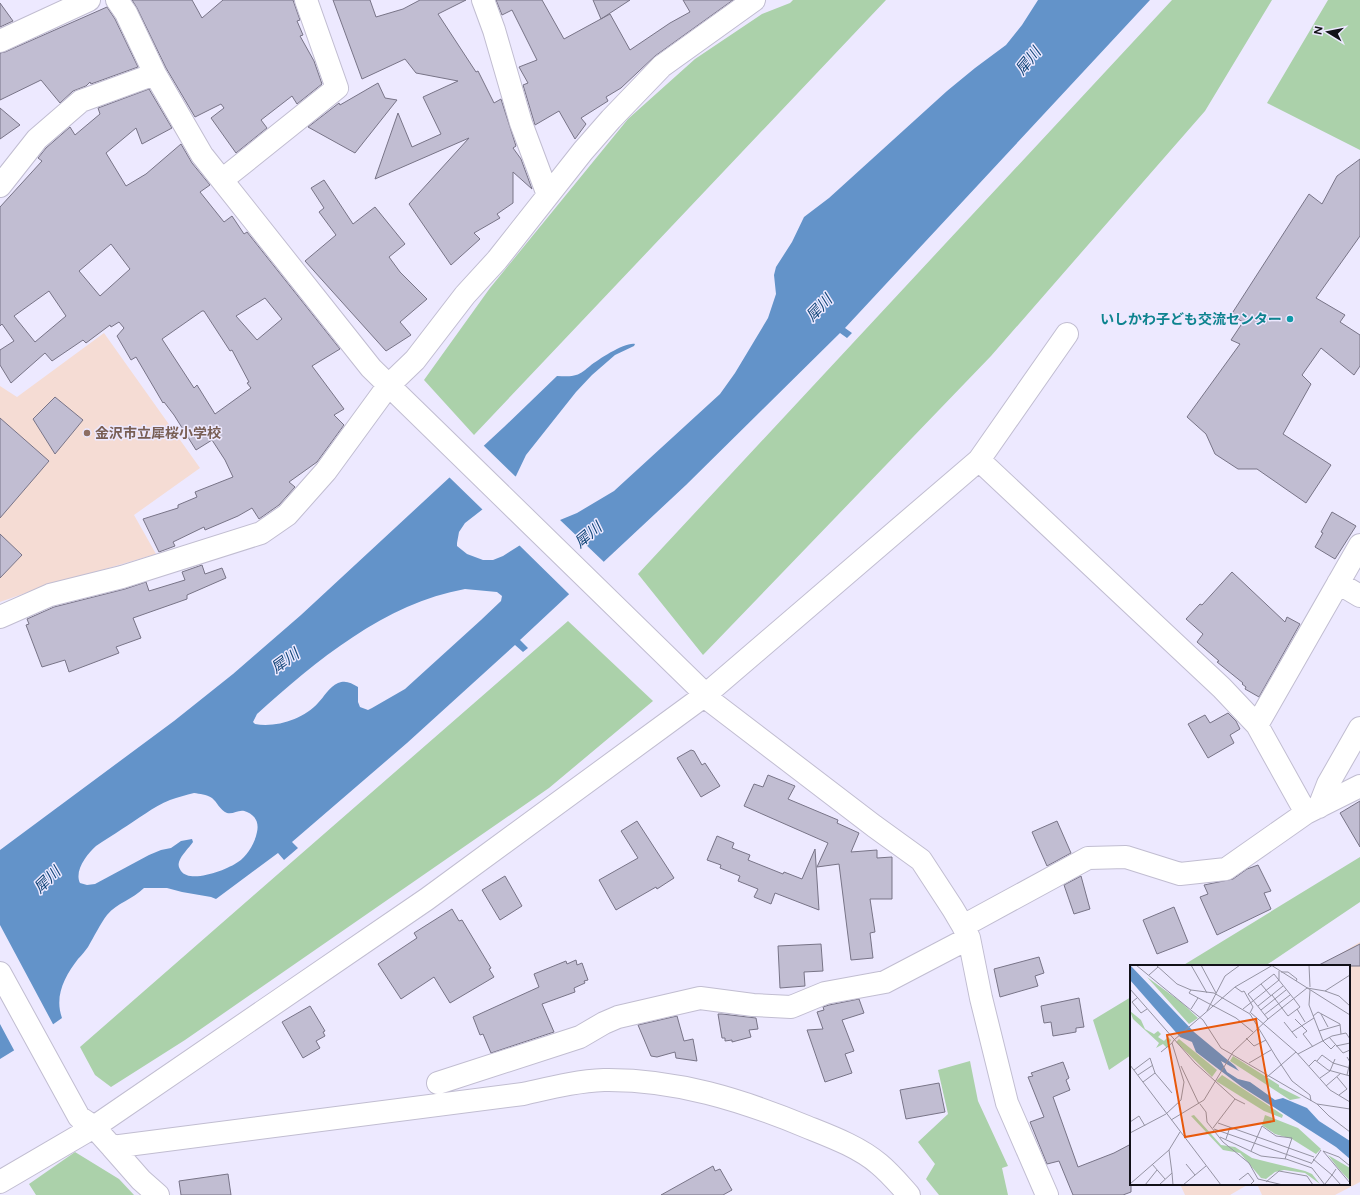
<svg xmlns="http://www.w3.org/2000/svg" width="1360" height="1195" viewBox="0 0 1360 1195" font-family="Figtree,'Noto Sans JP',sans-serif">
  <style>
    .education { fill: #f5dcd4 }
    .green { fill: #abd1aa }
    .water { fill: #6393c9; fill-rule: evenodd }
    .pier { fill: #ede9ff }
    .building { fill: #c1bdd2; stroke: #787487; fill-rule: evenodd }
    .lines { fill: none; stroke-linecap: round; stroke-linejoin: round }
    .minor-casing { stroke: #c1bdd1; stroke-width: 24 }
    .minor { stroke: #fff; stroke-width: 22 }
    .culture-dot { fill: #0f9aa8; stroke: #ede9ff; stroke-width: 1.5 }
    .education-dot { fill: #8d6e63; stroke: #ede9ff; stroke-width: 1.5 }
    .labels { text-anchor: middle; dominant-baseline: central; stroke-width: 3; stroke-linejoin: round; paint-order: stroke }
    .culture-label { font-size: 14px; font-weight: bold; fill: #0d838f; stroke: #ede9ff; text-anchor: end }
    .education-label { font-size: 14px; font-weight: bold; fill: #785e54; stroke: #ede9ff; text-anchor: start }
    .water-label { font-size: 15px; font-style: italic; fill: #134679; stroke: #ede9ff }
    .inset-road { fill: none; stroke: #9593a3; stroke-width: 1 }
    .view { fill: #e8590c; fill-opacity: 0.15; stroke: #e8590c; stroke-width: 2 }
    .inset-edge { fill: none; stroke: #121118; stroke-width: 2 }
  </style>
  <rect width="100%" height="100%" fill="#ede9ff"/>
  <path class="education" d="M104,333L200,468L134,515L156,554L34,590L0,602V386L17,397Z
    M1360,942V1182L1335,1195H1262L1257,1184H1349V966H1320Z
    M1180,1184H1249L1230,1195H1185Z"/>
  <path class="green" d="M793,0H886L474,435L424,380L490,288L628,119L695,59L762,14L790,3Z
    M1172,0H1272L1205,111L991,356L703,655L638,574Z
    M1328,0H1360V150L1267,103Z
    M568,621L653,701L549,788L185,1040L111,1087L95,1075L80,1047Z
    M1360,857V902L1265,966H1182Z
    M1131,997V1055L1109,1070L1093,1020Z
    M970,1061L978,1101L1008,1166L1002,1168L1008,1195H939L926,1179L935,1164L918,1142L948,1114L938,1070Z
    M75,1152L119,1179L134,1195H36L29,1184Z"/>
  <path class="water" d="M1038,0H1150L845,328L852,333L847,338L840,333L686,485L520,640L528,648L523,652L515,645L407,743L292,842L298,848L284,860L278,853L216,899L211,897L182,892L167,888H144C133,899 117,903 107,915C100,924 94,937 88,947C85,951 82,955 78,959C65,976 54,996 62,1018L31,1040L0,1059V850L174,721L233,674L301,615L504,427L557,376C563,376 571,377 576,375C581,374 586,369 590,366C599,359 625,342 635,344L634,346L615,355L592,375L576,392L526,455L516,476L483,509L465,523L459,532L457,543V546L467,554L483,560H493L503,556L560,520L577,513L614,491L720,394L735,373L768,318L776,294L774,275L776,267L792,242L804,217L829,198L947,91L975,68L1006,45L1022,25ZM465,589L497,592L502,596L501,601L481,620L405,689L372,708L368,710L360,707L358,702V687C351,683 346,680 338,683C329,687 324,697 318,703C304,719 276,728 255,724L253,722L257,714C316,661 385,603 465,589ZM194,793C200,794 206,794 212,798C217,802 220,810 227,813C234,815 239,808 247,812C256,816 259,823 257,832C255,843 247,856 238,862C227,870 190,884 181,871C179,868 178,866 179,862C181,855 189,848 193,842L192,839L181,841L171,848L161,850L149,855L95,884L87,885L80,883C74,871 87,854 96,846C104,840 114,835 122,829C138,819 153,807 170,800C178,797 186,795 194,793Z"/>
  <path class="pier" d="M482,444L517,478L484,511L448,476Z
    M559,519L605,563L571,596L518,544Z
    M0,925L54,1026L15,1052L0,1024Z"/>
  <path class="building" d="M132,0H192L202,18L223,0H293L300,20L297,21L303,35L300,36L314,61L322,84L297,104L292,96L261,120L267,128L236,153L211,118L224,108L221,104L195,117L166,68L137,8Z
    M333,0H370L376,17L403,9L420,0H466L438,14L476,72L478,71L494,103L501,99L516,146L513,148L521,159L532,189L513,172V203L497,214L500,218L474,233L480,239L451,265L409,204L469,138L375,179L398,113L412,147L441,134L423,97L458,81L416,73L405,59L362,79Z
    M496,0H542L564,39L610,14L630,50L670,23L690,12L683,0H733L655,56L621,88L606,97L608,101L581,118L586,124L575,139L559,111L535,125L523,85L528,83L519,67L537,60L512,10L502,15Z
    M593,0H630L601,19Z
    M0,3L13,21L0,27Z
    M107,7L115,19L138,67L91,84L90,82L86,86L73,91L60,103L41,80L0,100V53L5,52Z
    M378,83L385,98L397,100L355,153L308,127L339,103L340,105Z
    M149,89L172,128L142,144L136,128L106,153L126,186L146,174L181,144L192,163L210,185L200,192L224,222L232,216L244,234L247,232L340,349L312,366L344,409L334,415L344,425L317,462L289,482L295,487L279,505L259,519L252,508L238,516L205,530L204,527L173,542L175,546L159,552L143,519L178,508V505L197,497L195,492L233,477L225,460L212,440L196,450L174,415L164,402L163,403L136,357L131,360L117,336L124,328L119,322L111,327L110,325L86,343L83,340L52,361L45,353L11,383L0,365V350L14,341L2,324L0,326V207L42,161L38,158L46,148L70,127L75,135L100,114L98,108ZM111,244L130,269L100,296L79,271ZM49,291L66,316L35,342L14,316ZM265,298L282,319L257,340L236,316ZM202,311H204L230,351L232,350L249,382L247,383L251,388L215,414L197,385L194,388L162,339Z
    M0,108L20,125L0,139Z
    M1360,159V236L1316,298L1345,315L1340,322L1360,335V366L1354,375L1321,348L1302,375L1311,384L1283,434L1331,465L1306,503L1257,469H1238L1215,454L1206,434L1187,417L1240,344L1231,340L1243,322L1231,315L1309,194L1322,204L1337,176Z
    M324,180L353,224L375,207L405,244L389,257L400,272L427,299L400,322L411,335L386,351L305,261L336,235L319,212L324,208L311,188Z
    M55,397L83,420L55,454L33,419Z
    M0,418L49,461L0,518Z
    M1332,512L1356,526L1335,559L1315,547L1323,533L1321,532Z
    M0,534L22,555L0,578Z
    M202,565L205,574L222,568L226,578L187,595V599L133,618L141,638L116,647L119,653L69,672L65,660L42,667L26,625L29,624L27,619L54,607L125,589L146,582L149,591L185,580L182,572Z
    M1232,572L1285,622L1287,617L1300,624L1259,697L1245,689L1246,687L1242,684L1243,683L1217,662L1219,661L1197,642L1203,634L1186,619L1200,604L1202,605Z
    M1228,713L1236,721L1240,729L1230,735L1234,743L1208,758L1188,724L1205,715L1210,723Z
    M691,750L694,751L702,765L705,763L720,786L701,797L677,758Z
    M768,775L795,786L788,799L838,820L837,823L859,833L851,852L877,850V858L892,857V899H870L875,932L870,933L873,958L851,960L839,864L817,867L828,843L744,806L754,784L763,787Z
    M1360,801V847L1340,813Z
    M637,821L674,878L657,889L656,887L616,910L599,880L638,858L621,831Z
    M1057,821L1071,853L1047,866L1032,832Z
    M717,836L734,843L732,848L750,855L748,860L783,874L784,872L802,879L815,849L819,910L775,893L771,904L754,897L758,889L738,881L740,876L720,868L721,865L707,860Z
    M1258,865L1271,891L1264,893L1271,909L1217,935L1200,897L1208,894L1204,885L1233,879L1247,869Z
    M505,876L522,906L500,920L482,890Z
    M1081,876L1090,909L1074,914L1064,885Z
    M1174,907L1188,942L1157,954L1143,920Z
    M452,909L459,921L462,920L491,968L489,969L494,977L450,1003L434,977L401,999L378,964L417,938L414,933Z
    M821,944L823,971L804,972L805,986L780,988L778,946Z
    M1360,944V966H1317Z
    M1039,957L1044,973L1035,976L1038,986L1000,997L994,969Z
    M576,960L577,965L582,963L588,980L584,981L585,983L574,988L575,992L542,1004L554,1032L491,1053L483,1034L480,1035L473,1017L539,987L534,974L566,961L567,964Z
    M1079,998L1084,1027L1076,1028V1032L1053,1036L1051,1022L1044,1023L1041,1006Z
    M859,999L864,1013L842,1020L854,1051L845,1054L852,1073L825,1082L807,1030L823,1029L817,1012L824,1010L823,1007L829,1005Z
    M310,1006L325,1031L323,1032L325,1036L316,1041L320,1048L303,1058L282,1022Z
    M718,1014H722L756,1018L758,1029L749,1030L751,1037L732,1042V1040L725,1041V1038H722Z
    M677,1016L684,1041L693,1039L697,1061L676,1058L675,1052L657,1057L651,1056L638,1025Z
    M1063,1062L1069,1078L1066,1080L1070,1090L1053,1097L1078,1167L1114,1153L1131,1144V1192L1123,1195H1073L1059,1161L1047,1164L1030,1122L1044,1117L1028,1077L1033,1076L1031,1073Z
    M939,1083L945,1112L906,1119L900,1090Z
    M713,1166L715,1171L720,1169L732,1190L723,1195H661Z
    M228,1174L231,1195H181L179,1181Z"/>
  <g class="lines">
    <defs>
      <path id="minor" d="M117,0L126,13L155,74L202,155L371,368L700,689L704,696L874,826L921,860L953,909L963,926L969,938L981,998L1007,1103L1047,1195
        M483,0L494,30L521,123L548,195
        M0,41L89,0
        M222,180L337,88L306,0
        M0,186L37,139L81,101L155,74
        M979,460L1222,688L1257,725L1306,813
        M1338,583L1360,596
        M0,617L50,595L122,577L261,533L287,515L326,471L388,386L415,360L465,295L497,260L583,151L611,119L662,66L754,0
        M1257,725L1360,545
        M1319,807L1328,784L1360,728
        M963,926L1088,858L1126,857L1180,874L1226,869L1306,813L1360,786
        M0,973L79,1117L94,1127L112,1147L523,1094C550,1088 577,1081 604,1080C675,1079 742,1100 807,1127C832,1137 859,1147 879,1164C890,1173 900,1185 909,1195
        M438,1083L580,1037L604,1023L618,1017L700,998L753,1005L791,1007L825,993L885,982L969,938
        M112,1147L141,1180L158,1195
        M0,1182L94,1127L427,899L704,696L979,460L1067,334"/>
    </defs>
    <use href="#minor" class="minor-casing"/>
    <use href="#minor" class="minor"/>
  </g>
  <circle class="culture-dot" cx="1290" cy="319" r="4"/>
  <circle class="education-dot" cx="87" cy="433" r="4"/>
  <g class="labels">
    <g class="culture-label">
      <text x="1282" y="319">いしかわ子ども交流センター</text>
    </g>
    <g class="education-label">
      <text x="95" y="433">金沢市立犀桜小学校</text>
    </g>
    <g class="water-label">
      <text transform="translate(1028 61) rotate(-51)">犀川</text>
      <text transform="translate(819 308) rotate(-46)">犀川</text>
      <text transform="translate(588 535) rotate(-40)">犀川</text>
      <text transform="translate(285 661) rotate(-36)">犀川</text>
      <text transform="translate(47 880) rotate(-44)">犀川</text>
    </g>
  </g>
  <g transform="translate(1130 965)">
    <rect width="220" height="220" fill="#ede9ff"/>
    <path d="M17,12L51,37L68,53L59,59ZM0,46L11,55L15,64L24,69L28,66L31,69L28,72L34,76L38,72L41,75L37,83L33,79L26,83L29,78L3,54ZM49,74L87,105L82,112L46,77ZM103,91L149,120V122L171,133L160,135L100,96ZM92,110L153,150L152,153L134,146L86,116ZM64,150L91,180L105,182L122,193L175,206L182,209L190,219L175,208L154,205L145,207L136,214L131,213L110,188L93,185L61,151ZM135,150L168,163L191,184L186,189L162,174L145,169L132,160ZM198,190L220,203V216L208,203Z" fill="#abd1aa"/>
    <path d="M0,0L64,67L105,101L109,106L91,96L97,107L108,114L120,117L145,135L153,133L177,143L189,156L220,176V194L206,182L112,122L66,87L62,77L50,72L0,15Z" fill="#6393c9"/>
    <path class="inset-road" d="M6,0L73,55L91,83L187,139L220,144M26,0L47,19L61,25L84,28L120,49L146,92L162,116L180,130L181,136M61,0L77,28M71,0L86,28M141,0L220,50M179,0L180,22M151,7H158L167,14L166,16M19,10L28,2M131,19L141,31M105,22L112,27L114,26L123,42L120,48M0,24L65,98L105,134L115,139M61,25L59,28L106,53L123,67M180,25L179,40L193,76L201,84L205,80M195,26L209,31L220,41M142,30L158,51L170,42L164,34M7,33L2,37L11,48L17,44M128,41L153,21M61,44L68,33M113,44L149,15V6M167,44L175,57M131,45L156,25M77,46L95,11L110,0M121,48L166,87L200,125L220,137M191,49L198,62M134,50L160,30M183,51L188,47L210,59L211,69M138,54L118,29L144,9L164,34M165,54L177,66L173,69L183,82M154,57L162,67M189,66L210,60M199,72L213,88L220,85M116,73L124,81L136,75M167,73L162,67L184,53M206,81L220,78M31,87L42,78M168,89L202,71L216,68L220,74M187,96L192,90L203,98L220,103M119,98L141,85M0,100L91,220M51,101L69,139M179,101L185,95L198,105L220,111M4,105L20,93L25,108L13,117M25,108L42,128M8,110L23,100M217,110L220,97L217,92M137,112L166,87M207,112L217,124L209,130M190,113L200,106L205,94M196,121L211,108M70,139L76,147L77,157L93,177L119,198L128,214L153,220M187,139L199,151L220,167M41,155L74,135L103,87L138,54L177,23L195,26L220,10M0,157L9,151L15,161M88,158L184,192M83,163L105,134M84,164L181,198M0,168L36,149L51,135L54,117L42,78L44,75L105,22L143,0M90,172L131,191L156,194L182,203L195,220M96,174L100,162M39,185L50,167M121,186L132,161L146,171L162,173L155,194M193,186L220,218M193,186L209,192L220,201M183,194L202,210L206,204M22,199L35,214M56,199L65,210M181,199L191,185M42,208L43,220M109,215L118,208L124,216L121,219M136,217L149,206L177,211L183,220M0,219L39,185L42,208L29,220M195,219L202,210L211,220M15,220L27,205M53,220L76,201"/>
    <path class="view" d="M126,54L144,156L55,172L37,70Z"/>
    <rect width="220" height="220" class="inset-edge"/>
  </g>
  <g transform="translate(1328 32) rotate(280)" stroke="#ede9ff" stroke-width="3" paint-order="stroke">
  <path d="M0-3L7 15L0 10L-7 15Z" fill="#121118"/>
  <text y="-6" font-size="11" font-weight="bold" text-anchor="middle" fill="#121118">N</text>
  </g>
</svg>
